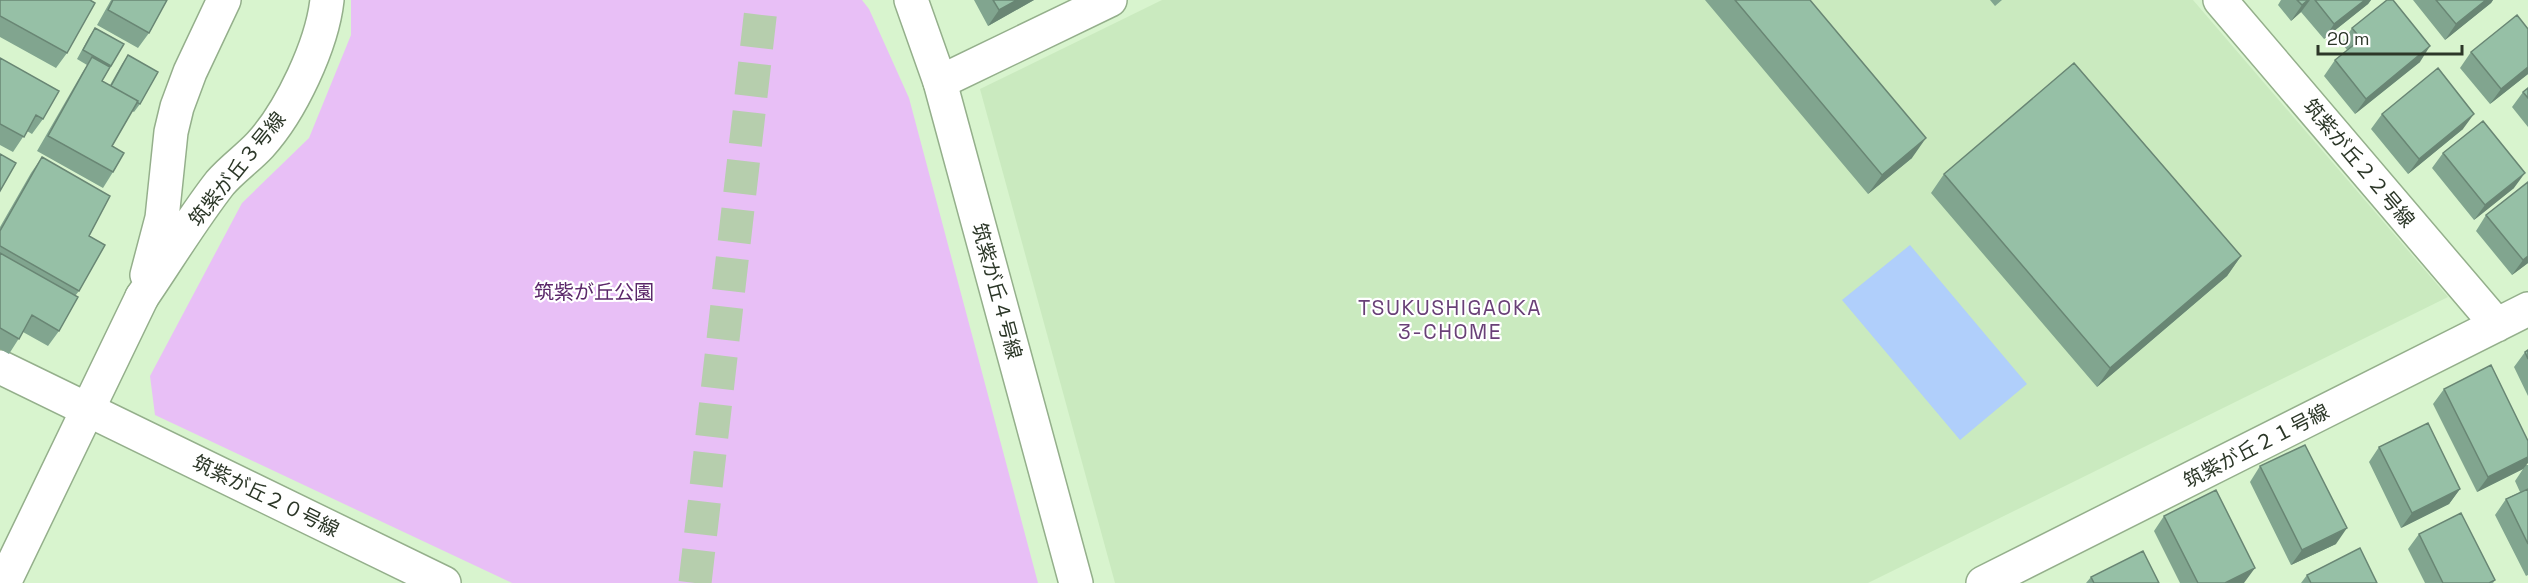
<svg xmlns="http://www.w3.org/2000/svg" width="2528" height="583" viewBox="0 0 2528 583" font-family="'Space Grotesk','Noto Sans JP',sans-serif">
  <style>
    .built { fill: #caeabf }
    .green { fill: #e8bff6 }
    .water { fill: #b0cffb }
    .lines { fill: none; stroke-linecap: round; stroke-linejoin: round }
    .tertiary-tunnel { stroke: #b6cead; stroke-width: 33; stroke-dasharray: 33 16; stroke-linecap: butt }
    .minor-casing { stroke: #94af8b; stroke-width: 36 }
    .tertiary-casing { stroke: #94af8b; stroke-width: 36 }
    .minor { stroke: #fff; stroke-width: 33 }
    .tertiary { stroke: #fff; stroke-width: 33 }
    .wall { fill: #81a58f }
    .shaded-wall { fill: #698674 }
    .building { fill: #96c0a6; stroke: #698674; stroke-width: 1.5 }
    .labels { text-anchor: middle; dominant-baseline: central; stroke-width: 4.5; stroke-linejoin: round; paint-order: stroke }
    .street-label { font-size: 20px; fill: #2c3728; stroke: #fff }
    .park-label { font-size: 20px; fill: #5b286a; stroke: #fff }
    .neighbourhood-label { font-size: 21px; letter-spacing: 1.5px; fill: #694077; stroke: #fff }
  </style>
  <rect width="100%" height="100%" fill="#d8f4ce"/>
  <path class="built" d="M1162,0H2193L2448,297L1868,583H1115L980,89Z"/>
  <path class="green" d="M351,0H862L869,9L909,98L1038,583H512L155,415L150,376L242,203L309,138L351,35Z"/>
  <path class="water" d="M1910,245L2027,384L1960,440L1842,300Z"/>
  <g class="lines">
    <path class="tertiary-tunnel" d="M695,583L762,0"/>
    <defs>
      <path id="minor" d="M2220,0L2497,325
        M940,82L1110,0
        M147,275L162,218L171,132L177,107L190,72L224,0
        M142,297C168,259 192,219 220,183C232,169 248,158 260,145C291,111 322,45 327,0
        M0,367L444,583
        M1983,583L2528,309"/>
      <path id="tertiary" d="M911,0L940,82L1076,583
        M4,583L142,297"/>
    </defs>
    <use href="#minor" class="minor-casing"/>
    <use href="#tertiary" class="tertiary-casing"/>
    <use href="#minor" class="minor"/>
    <use href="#tertiary" class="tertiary"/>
  </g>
  <path class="wall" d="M0,0L67,53L56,68L0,37Z
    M111,0H167L149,33L138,48L97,25Z
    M974,0H1034L988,26Z
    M1705,0H1810L1912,158L1868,194Z
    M1990,0H2002L1995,6Z
    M2281,0H2371L2368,4L2324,39L2301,12L2291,21L2278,5Z
    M2413,0H2493L2491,3L2445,40Z
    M95,28L111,66L102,81L110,85L122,64L128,55L140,104L134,112L132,111L112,146L113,172L103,188L37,151L82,73L87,65L77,59L89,37Z
    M2352,28L2420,62L2355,114L2324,76L2335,60L2347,50L2342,43Z
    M2528,29V74L2490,104L2460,68L2471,52Z
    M0,58L43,119L32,134L27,131L13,152L0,145Z
    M2528,88V127L2512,107L2523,92Z
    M2382,114L2463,129L2408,174L2371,129Z
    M2443,153L2514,188L2474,220L2432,168Z
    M42,157L89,236L79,291L75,296L59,331L48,346L23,332L9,354L0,349V227L31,173Z
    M1944,174L2241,256L2227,276L2097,387L1931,193Z
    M2528,182V263L2512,275L2476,231L2486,215Z
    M2528,350V396L2514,367L2525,352Z
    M2444,389L2526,465H2528V575L2526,576L2495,515L2506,499L2520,492L2515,481L2523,469L2477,492L2433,404Z
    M2379,447L2460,489L2449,504L2401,528L2369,462Z
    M2260,466L2336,544L2291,565L2250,482Z
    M2164,516L2244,583H2180L2154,531Z
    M2419,534L2495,580L2493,583H2425L2408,549Z
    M2307,575L2377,583H2301Z
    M2091,577L2159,583H2086Z"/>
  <path class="shaded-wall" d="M1017,0H1034L988,26L999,10Z
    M2308,0H2310L2301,12L2291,21L2302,5Z
    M2365,0H2371L2368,4L2324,39L2334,24Z
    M2486,0H2493L2491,3L2445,40L2456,24Z
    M2430,46L2420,62L2355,114L2366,99Z
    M2528,67V74L2490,104L2501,89Z
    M2474,114L2463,129L2408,174L2419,159Z
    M1926,138L1912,158L1868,194L1882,175Z
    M2525,173L2514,188L2474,220L2485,205Z
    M2241,256L2227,276L2097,387L2110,368Z
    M2528,256V263L2512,275L2523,260Z
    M2528,457V463L2523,469L2477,492L2488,477Z
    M2460,489L2449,504L2401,528L2412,513Z
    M2347,528L2336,544L2291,565L2302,550Z
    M2255,568L2244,583H2225Z"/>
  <path class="building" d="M0,0H90L95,3L67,53L0,16Z
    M113,0H167L149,33L108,10Z
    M993,0H1017L999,10Z
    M1735,0H1810L1926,138L1882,175Z
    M2297,0H2308L2302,5Z
    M2315,0H2365L2334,24Z
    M2387,0H2393L2430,46L2366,99L2335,60L2361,39L2352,28Z
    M2436,0H2486L2456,24Z
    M2517,15L2528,29V67L2501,89L2471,52Z
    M95,28L124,44L111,66L83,50Z
    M128,55L158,72L140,104L137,102L138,101L111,86Z
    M92,57L110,67L102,81L138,101L112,146L124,153L113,172L48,136Z
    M0,58L59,91L43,119L36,115L24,137L0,124Z
    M2074,63L2241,256L2110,368L1944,174Z
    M2438,68L2474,114L2419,159L2382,114Z
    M2528,88V98L2523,92Z
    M2483,121L2525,173L2485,205L2443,153Z
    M0,154L16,163L0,191Z
    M42,157L110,196L89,236L105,245L79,291L0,246V231Z
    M2528,182V256L2523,260L2486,215Z
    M0,253L78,297L59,331L32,315L19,339L0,328Z
    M2528,350V359L2525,352Z
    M2491,365L2528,441V457L2488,477L2444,389Z
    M2428,423L2460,489L2412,513L2379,447Z
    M2305,445L2347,528L2302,550L2260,466Z
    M2528,489V544L2506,499Z
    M2216,490L2255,568L2225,583H2198L2164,516Z
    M2461,513L2495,580L2489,583H2443L2419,534Z
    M2360,548L2377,583H2311L2307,575Z
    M2143,551L2159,583H2094L2091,577Z"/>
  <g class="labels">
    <g class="street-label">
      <text transform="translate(2359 163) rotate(50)">筑紫が丘２２号線</text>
      <text transform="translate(237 169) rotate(-51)">筑紫が丘３号線</text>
      <text transform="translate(997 291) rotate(75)">筑紫が丘４号線</text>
      <text transform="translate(2256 446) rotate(-27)">筑紫が丘２１号線</text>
      <text transform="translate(266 496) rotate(26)">筑紫が丘２０号線</text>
    </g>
    <g class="park-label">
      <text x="594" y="292">筑紫が丘公園</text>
    </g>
    <g class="neighbourhood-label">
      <text x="1450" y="307">TSUKUSHIGAOKA<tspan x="1450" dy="24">3-CHOME</tspan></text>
    </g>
  </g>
  <path d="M2318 45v9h144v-9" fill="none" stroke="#2c3728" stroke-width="3"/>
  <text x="2327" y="45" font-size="18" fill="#2c3728" stroke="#ffffff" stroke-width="4.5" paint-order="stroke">20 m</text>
</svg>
